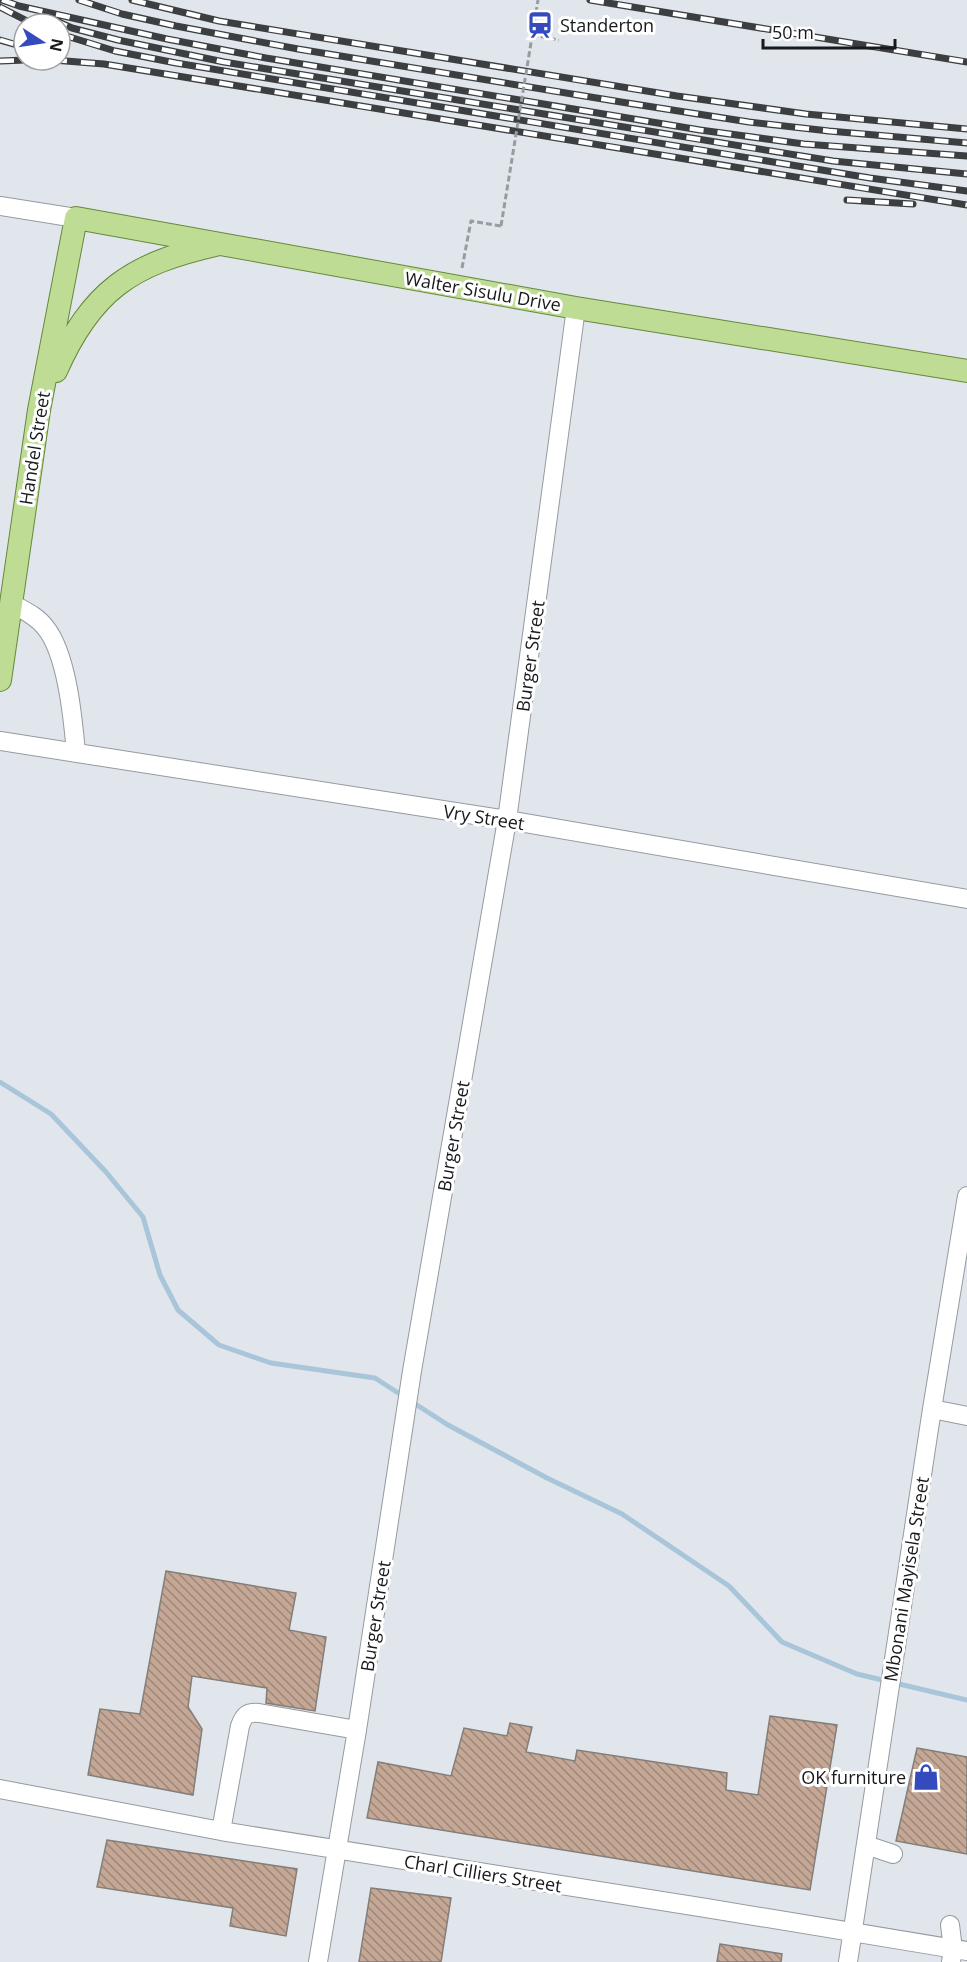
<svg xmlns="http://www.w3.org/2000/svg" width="967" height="1962" viewBox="0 0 967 1962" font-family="'Open Sans',sans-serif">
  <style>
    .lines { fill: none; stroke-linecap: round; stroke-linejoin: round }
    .stream { stroke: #a9c5da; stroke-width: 5 }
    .building { fill: url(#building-back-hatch); stroke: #847e7a; stroke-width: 1.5 }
    .minor-casing { stroke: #959ba0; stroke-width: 20 }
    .major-casing { stroke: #67893b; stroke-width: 24 }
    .path { stroke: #979ca0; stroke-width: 3; stroke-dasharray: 6 3; stroke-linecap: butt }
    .minor { stroke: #fff; stroke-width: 18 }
    .major { stroke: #bedc94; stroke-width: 22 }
    .rail-casing { stroke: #3c3f42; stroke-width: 7 }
    .rail { stroke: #fff; stroke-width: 4.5; stroke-dasharray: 14; stroke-linecap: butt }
    .path-bridge { stroke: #979ca0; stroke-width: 3; stroke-dasharray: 6 3; stroke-linecap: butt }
    .labels { text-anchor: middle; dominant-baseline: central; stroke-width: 6; stroke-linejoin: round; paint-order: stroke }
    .poi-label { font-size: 18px; fill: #17191b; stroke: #fff; text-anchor: start }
    .street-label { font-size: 18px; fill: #17191b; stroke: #fff }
  </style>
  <defs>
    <pattern id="building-back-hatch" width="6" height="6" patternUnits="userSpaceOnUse" patternTransform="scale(1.5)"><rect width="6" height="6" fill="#c4a795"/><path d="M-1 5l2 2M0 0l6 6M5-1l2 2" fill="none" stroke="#9e8779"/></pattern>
  </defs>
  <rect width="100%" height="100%" fill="#e0e6eb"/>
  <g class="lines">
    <path class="stream" d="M0,1082L51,1114L106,1172L143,1217L160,1275L178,1310L219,1345L271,1363L375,1378L448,1425L547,1478L622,1514L729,1586L782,1642L857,1674L967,1700"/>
  </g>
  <path class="building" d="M166,1571L296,1593L289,1630L326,1637L315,1711L266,1703L267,1688L192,1676L188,1707L202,1729L193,1795L88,1775L100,1709L140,1714Z
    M770,1716L837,1725L810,1890L367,1818L378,1762L451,1776L464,1728L507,1736L510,1723L532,1727L526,1752L575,1761L577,1750L727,1773L726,1790L758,1795Z
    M917,1748L967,1757V1854L896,1841Z
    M107,1840L297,1869L286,1936L230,1926L233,1908L97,1887Z
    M371,1888L451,1898L441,1962H359Z
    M720,1944L782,1954L781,1962H717Z"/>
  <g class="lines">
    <defs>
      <path id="minor" d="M0,206L76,218
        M11,603C23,610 37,616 45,627C67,653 73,719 76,753
        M0,741L507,820L967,899
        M932,1409L967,1416
        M0,1789L221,1831L706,1908L967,1951
        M221,1831L240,1726C244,1715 247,1712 259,1713L357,1730
        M866,1845L893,1854
        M950,1925L953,1949L951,1962
        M318,1962L357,1730L412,1371L507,820L576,308
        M848,1962L932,1409L967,1196"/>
      <path id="major" d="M56,371C91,291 131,264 215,245
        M0,680L39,410L76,218L576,308L967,371"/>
    </defs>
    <use href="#minor" class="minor-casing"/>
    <use href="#major" class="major-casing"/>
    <path class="path" d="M532,35L559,40
      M462,268L471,221L501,226"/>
    <use href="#minor" class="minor"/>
    <use href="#major" class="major"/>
    <defs>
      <path id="rail" d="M2,0L19,6L167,39L266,58L700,130L804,144L967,156
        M79,0L122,14L176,26L298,49L621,102L749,122L829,131L967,143
        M132,0L219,21L677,96L806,114L967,129
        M590,0L967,62
        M0,7L33,24
        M54,20L72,28L118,40L224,62L833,161L967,174
        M60,34L115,51L176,63L870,178L967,191
        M0,40L24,47
        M53,60L104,64L967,205
        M0,61L26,60
        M847,200L913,204"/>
    </defs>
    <use href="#rail" class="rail-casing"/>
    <use href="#rail" class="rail"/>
    <path class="path-bridge" d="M501,226L538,0"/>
  </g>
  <defs>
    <symbol id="station-bare" viewBox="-9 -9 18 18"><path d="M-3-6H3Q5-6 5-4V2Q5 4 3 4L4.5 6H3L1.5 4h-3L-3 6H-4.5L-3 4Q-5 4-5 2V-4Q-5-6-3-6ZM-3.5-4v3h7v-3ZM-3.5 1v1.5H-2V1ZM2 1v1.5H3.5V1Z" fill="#334bbd" stroke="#fff" stroke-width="2.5" paint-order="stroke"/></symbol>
    <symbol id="shop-bare" viewBox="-9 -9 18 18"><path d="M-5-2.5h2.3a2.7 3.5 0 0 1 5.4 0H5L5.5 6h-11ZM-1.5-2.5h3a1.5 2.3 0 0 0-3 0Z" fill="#334bbd" stroke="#fff" stroke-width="2.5" paint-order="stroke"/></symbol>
  </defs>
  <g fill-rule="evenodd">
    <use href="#station-bare" x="521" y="6" width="38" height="38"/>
    <use href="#shop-bare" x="907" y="1758" width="38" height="38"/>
  </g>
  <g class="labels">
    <g class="poi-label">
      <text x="560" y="25">Standerton</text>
      <text x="906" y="1777" text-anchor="end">OK furniture</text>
    </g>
    <g class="street-label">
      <text transform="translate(483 291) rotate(10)">Walter Sisulu Drive</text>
      <text transform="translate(34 448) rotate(-81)">Handel Street</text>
      <text transform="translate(530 656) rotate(-82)">Burger Street</text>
      <text transform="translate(484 817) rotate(9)">Vry Street</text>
      <text transform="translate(453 1136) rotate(-80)">Burger Street</text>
      <text transform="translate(906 1579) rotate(-81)">Mbonani Mayisela Street</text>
      <text transform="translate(375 1616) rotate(-81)">Burger Street</text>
      <text transform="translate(483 1873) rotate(9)">Charl Cilliers Street</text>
    </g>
  </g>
  <g transform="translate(42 42) rotate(102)"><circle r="28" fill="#ffffff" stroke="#a2a3a4" stroke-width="1.5"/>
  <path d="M0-4.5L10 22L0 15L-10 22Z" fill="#334bbd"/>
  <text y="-9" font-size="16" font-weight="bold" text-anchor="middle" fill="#17191b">N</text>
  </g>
  <path d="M763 39v9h132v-9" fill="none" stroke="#17191b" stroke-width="3"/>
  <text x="772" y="39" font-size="18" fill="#17191b" stroke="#ffffff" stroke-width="4.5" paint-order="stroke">50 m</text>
</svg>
